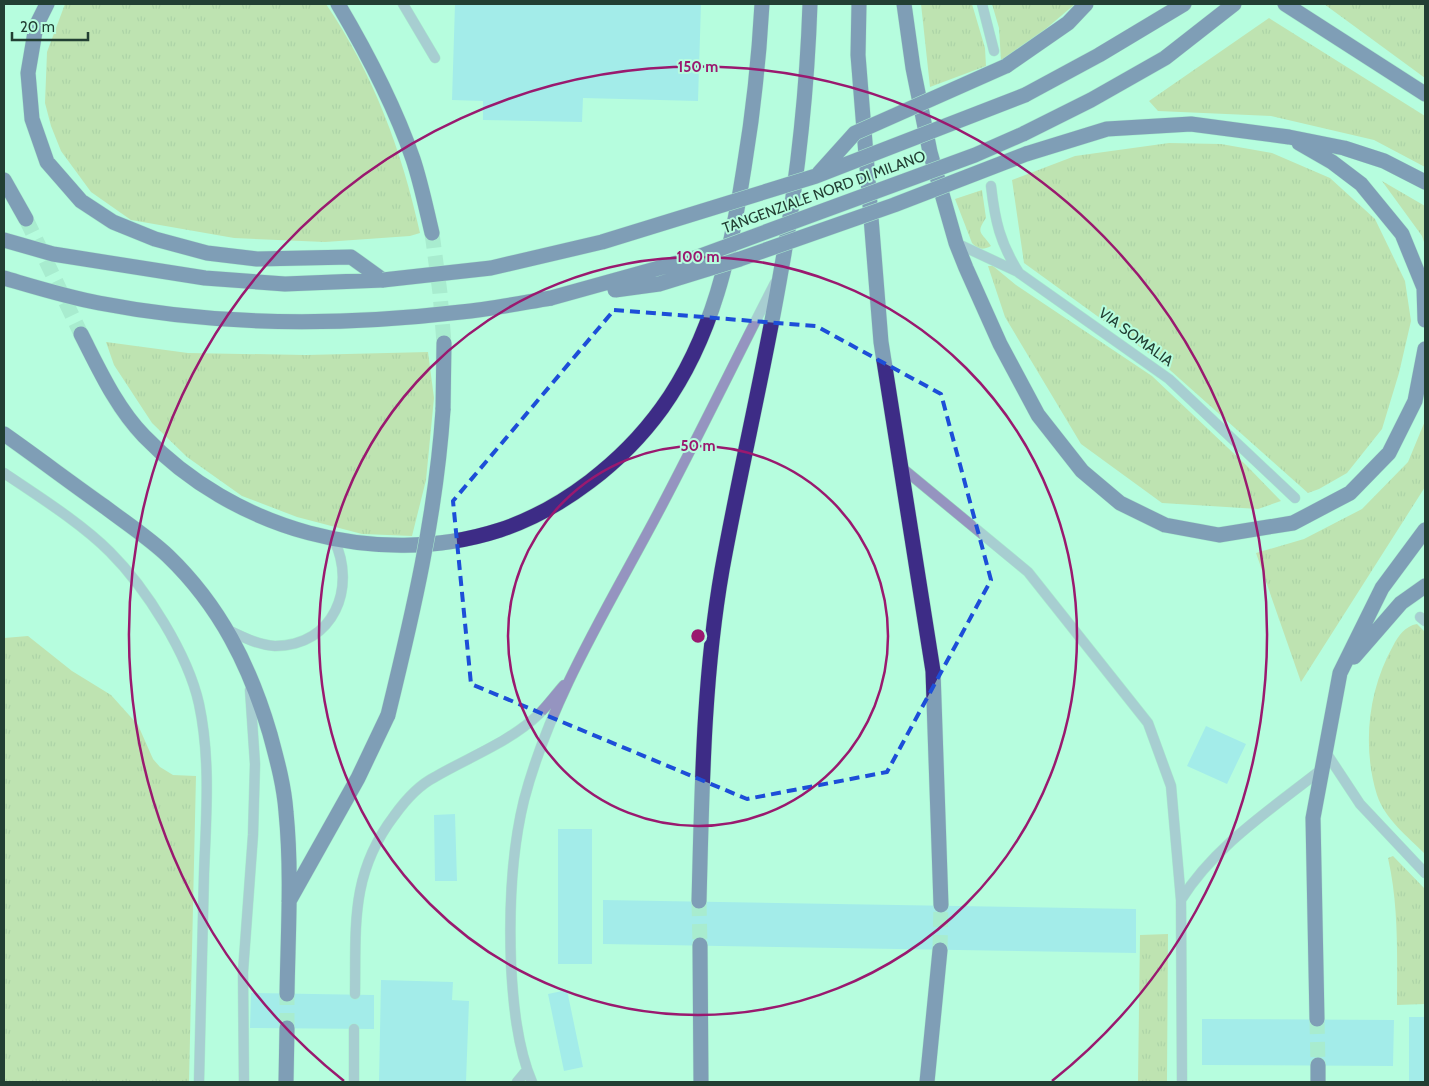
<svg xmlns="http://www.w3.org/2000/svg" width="1429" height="1086" viewBox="0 0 1429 1086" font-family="Cabin,sans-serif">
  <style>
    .grass { fill: url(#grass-tufts) }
    .building { fill: #8cd8f6 }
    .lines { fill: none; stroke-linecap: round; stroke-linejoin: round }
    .motorway-tunnel { stroke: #98d7bc; stroke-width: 15; stroke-dasharray: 15 8; stroke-linecap: butt }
    .service-casing { stroke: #98d7bc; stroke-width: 11 }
    .motorway-casing { stroke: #98d7bc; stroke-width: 16 }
    .service { stroke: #9594c0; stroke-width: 10 }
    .motorway { stroke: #3d2c86; stroke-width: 15 }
    .motorway-bridge-casing { stroke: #98d7bc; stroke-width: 16; stroke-linecap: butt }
    .motorway-bridge { stroke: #3d2c86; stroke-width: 15 }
    .marked { fill: none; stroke: #1d4ed8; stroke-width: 4; stroke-dasharray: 10 6; stroke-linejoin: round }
    .ring { fill: none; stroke: #9a196f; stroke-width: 2.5 }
    .labels { text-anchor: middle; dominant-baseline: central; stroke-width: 4; stroke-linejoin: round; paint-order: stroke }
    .street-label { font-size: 15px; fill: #223f33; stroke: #b6fdde }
    .centre { fill: #9a196f; stroke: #b6fdde; stroke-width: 2.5 }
    .ring-label { font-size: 15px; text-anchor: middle; font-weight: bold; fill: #9a196f; stroke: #b6fdde; stroke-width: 4; stroke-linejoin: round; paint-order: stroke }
  </style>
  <defs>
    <pattern id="grass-tufts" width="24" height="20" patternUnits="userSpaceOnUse" patternTransform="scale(1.25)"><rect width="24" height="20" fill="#c8c47a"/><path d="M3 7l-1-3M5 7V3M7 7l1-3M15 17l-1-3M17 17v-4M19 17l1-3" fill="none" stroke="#a2a165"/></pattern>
  </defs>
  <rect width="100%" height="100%" fill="#b6fdde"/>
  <path class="grass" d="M65,4H326C373,73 402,151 420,233L410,236L325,242L234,238L131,220L91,192L61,151L51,126L45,103L47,52Z
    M921,4H972L985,48L986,66L930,87Z
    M992,4H1075L1041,33L1001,61L999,28Z
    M1324,4H1425V78Z
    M1269,18L1425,116V167L1374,140L1271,116L1158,111L1149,101Z
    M1169,143L1221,144L1272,153L1330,178L1375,219L1405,281L1411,321L1399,373L1382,429L1347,473L1319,489L1308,493L1162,363L1024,263L1012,180L1075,156Z
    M1382,181L1425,206V245L1422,236Z
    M982,190L986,218C975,234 982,232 991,246C983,250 978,250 972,243L955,199Z
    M988,266H993L1016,285L1152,376L1246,465L1281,501L1258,509L1162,503L1081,444L1005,317Z
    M106,342L188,353L306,355L428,352L434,398L426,480L412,536L362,534L297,517L242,496L187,457L152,423L114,365Z
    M1425,421V487L1301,682L1256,553L1304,539L1362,509L1408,462Z
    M1417,624L1425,632V854C1408,837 1385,819 1377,795C1362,747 1368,690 1393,646C1398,636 1405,626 1417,624Z
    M28,636L72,671L111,695L138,725L153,759L160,767L173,775L196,776L189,1082H4V638Z
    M1393,856L1425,889V1004L1397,1005C1397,955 1399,907 1388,858Z
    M1168,934L1167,1082H1138L1140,935Z"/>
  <path class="building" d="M455,4H701L698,101L583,98L582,122L483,120V101L452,100Z
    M1206,726L1246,744L1227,784L1187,766Z
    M455,814L457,881H435L434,815Z
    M558,829H592V964H558Z
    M603,900L1136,909V953L603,944Z
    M381,980L453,982L452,1000L469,1001L466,1082H379Z
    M567,990L583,1067L564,1071L548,994Z
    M251,993L374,995V1029L250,1028Z
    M1409,1017H1425V1082H1409Z
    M1202,1019L1394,1020L1393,1066L1202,1065Z"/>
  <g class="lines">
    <path class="motorway-tunnel" d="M26,219L81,334
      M432,233L440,293L444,343
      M699,901L700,945
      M940,950L941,905
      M1317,1019L1318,1065
      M287,1028V994"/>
    <defs>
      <path id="service" d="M403,4L435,58
        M982,4L994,51
        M991,186C995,221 1000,243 1019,273L1169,379L1295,498
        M956,243L1018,272
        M901,467L1028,572L1148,723L1171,786L1181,900L1182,1082
        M4,473C38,496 81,523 110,552C146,588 188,654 199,704C211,760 206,818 204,874C202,943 201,1013 199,1082
        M1420,617L1425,621
        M228,630C243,637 258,645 275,646C334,646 357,587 334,540
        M1325,751L1360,804L1425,873
        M1181,900C1214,846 1273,808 1322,769
        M355,994C356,926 350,874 394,816C404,802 419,785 435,777C469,757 510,742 539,714C548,705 556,694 564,685
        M244,1082L243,972L253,835L255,764L250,690
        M354,1082V1029
        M517,1082L527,1070
        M532,1082C517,1047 513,1002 511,964C509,910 511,853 524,800C551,697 610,604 659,511C699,435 736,359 775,283"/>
      <path id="motorway" d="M47,4L36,26L28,73L32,119L47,162L81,201L113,222L155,239L207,253L257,259L351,257L383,280
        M338,4C367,53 394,104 413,159C421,183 426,208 432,233
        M859,4L858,55L881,342L933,671L941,905
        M904,4L913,68L930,152L956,243L966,268L1000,344L1038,415L1082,471L1120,503L1165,525L1219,535L1293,523L1350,493L1389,453L1415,401L1425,349
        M1285,4L1425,94
        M1006,66L1068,23L1086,4
        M1025,95L1099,55L1184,4
        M1023,134L1091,100L1165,58L1234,4
        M1299,143L1332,162L1361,184L1402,234L1424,288L1425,320
        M1026,154L1107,129L1191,124L1289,137L1344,148L1384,161L1425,182
        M4,180L26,219
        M4,240L53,254L205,278L285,284L383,280
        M4,278C35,287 67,297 99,303C217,326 342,326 461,312C491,309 521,303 551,298
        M81,334C99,369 116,407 144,436C233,529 376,570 500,530C563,509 623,462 662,408C713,337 731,252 744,168C753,114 759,59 762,4
        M443,410L444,343
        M4,434C38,458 71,483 105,507C126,523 149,538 168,556C220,606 250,666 270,734C277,760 284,785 286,812C292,872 288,933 287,994
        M1354,657L1401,603L1425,586
        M289,901L358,778L388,715
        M699,901C702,791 703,679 722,570C740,470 764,371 781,271C797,183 807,93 810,4
        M700,945L701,1082
        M1317,1019L1313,818L1340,673L1382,588L1425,530
        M1318,1065V1082
        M286,1082L287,1028
        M927,1082L940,950"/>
    </defs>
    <use href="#service" class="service-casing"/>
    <use href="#motorway" class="motorway-casing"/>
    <use href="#service" class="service"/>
    <use href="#motorway" class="motorway"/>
    <defs>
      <path id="motorway-bridge" d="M819,173L855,133L1006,66
        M383,280L491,268L602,242L816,176L1025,95
        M615,290L659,284L740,259L894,205L1026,154
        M551,298L695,258L975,155L1023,134
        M388,715C413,613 436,515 443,410"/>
    </defs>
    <use href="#motorway-bridge" class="motorway-bridge-casing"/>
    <use href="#motorway-bridge" class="motorway-bridge"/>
  </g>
  <path d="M0 0H1429V1086H0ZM614,310L816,326L941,394L991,580L887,772L747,799L471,684L453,501Z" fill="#b6fdde" fill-opacity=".55" fill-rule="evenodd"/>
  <path class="marked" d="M614,310L816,326L941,394L991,580L887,772L747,799L471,684L453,501Z"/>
  <g class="ring">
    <circle cx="698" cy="636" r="190"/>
    <circle cx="698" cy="636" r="379"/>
    <path d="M344 1081A569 569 0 1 1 1052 1081"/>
  </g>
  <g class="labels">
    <g class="street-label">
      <text transform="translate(824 192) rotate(-20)">TANGENZIALE NORD DI MILANO</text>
      <text transform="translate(1136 337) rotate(36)">VIA SOMALIA</text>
    </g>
  </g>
  <circle cx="698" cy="636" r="8" class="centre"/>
  <g class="ring-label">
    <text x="698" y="72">150 m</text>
    <text x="698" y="262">100 m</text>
    <text x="698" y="451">50 m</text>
  </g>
  <rect width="1429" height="1086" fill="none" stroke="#223f33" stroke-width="10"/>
  <path d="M12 32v8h76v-8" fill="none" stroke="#223f33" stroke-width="2.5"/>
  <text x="20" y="32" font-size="15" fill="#223f33" stroke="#b6fdde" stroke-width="4" paint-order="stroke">20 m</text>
</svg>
